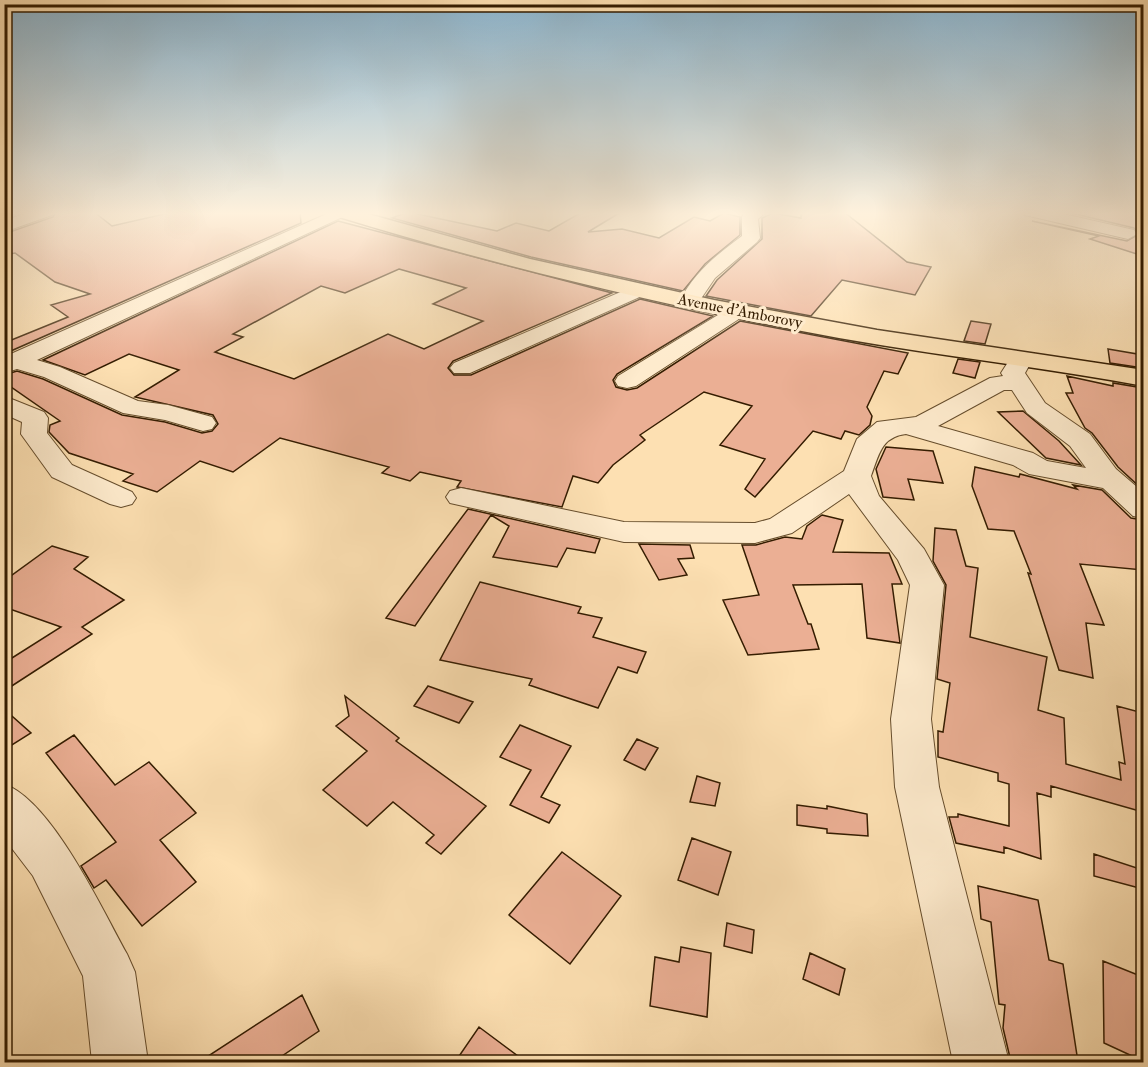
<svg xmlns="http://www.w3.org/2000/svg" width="1148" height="1067" viewBox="0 0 1148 1067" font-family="'IM FELL Double Pica',serif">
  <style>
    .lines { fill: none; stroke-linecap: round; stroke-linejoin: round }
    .stream { fill: #757b6c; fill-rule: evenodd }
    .building { fill: #ebaf94; stroke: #341c00; stroke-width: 1.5; fill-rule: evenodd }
    .minor-casing { stroke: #664d2c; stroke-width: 2 }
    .major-casing { stroke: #341c00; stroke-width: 3 }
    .minor { fill: #feebcd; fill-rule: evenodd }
    .major { fill: #fde0b2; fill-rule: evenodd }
    .labels { text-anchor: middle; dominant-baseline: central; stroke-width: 6; stroke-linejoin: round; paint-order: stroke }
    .far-street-label { font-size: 16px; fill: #341c00; stroke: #feebcd }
  </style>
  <rect width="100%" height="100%" fill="#fde0b2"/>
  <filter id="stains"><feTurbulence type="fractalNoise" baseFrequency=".00333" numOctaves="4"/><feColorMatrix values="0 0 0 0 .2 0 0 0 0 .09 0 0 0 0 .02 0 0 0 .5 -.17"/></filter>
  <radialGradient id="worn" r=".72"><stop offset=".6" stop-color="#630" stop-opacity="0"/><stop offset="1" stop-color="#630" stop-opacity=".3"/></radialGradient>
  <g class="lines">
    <path class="stream" d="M19,229H20V231L4,234V232Z"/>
  </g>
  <path class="building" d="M56,212H94L112,226L173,212H300L301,223L4,354V343L68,317L51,305L90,294L55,282L15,253L4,255V234L53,217Z
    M408,212L497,231L516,223L549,231L582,212H621L588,232L622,229L659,238L694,217L710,221L724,213L740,217V235L705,264L683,291L531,257L392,218Z
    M801,212H844L907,262L931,267L915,295L842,280L811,316L706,296L717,280L762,239V218L773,213L801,218Z
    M1067,212H1143V256L1090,239L1099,236L1032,221L1127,241L1139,234L1134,228Z
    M338,221L612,293L453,361L448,368L454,375H471L640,299L713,316L617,374L613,380L616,387L627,390L637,388L740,321L908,353L898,374L884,371L867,407L872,416L870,425L859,435L845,431L841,439L813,431L755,497L745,489L765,459L720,445L752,406L704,392L640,435L645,440L613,465L598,483L573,476L562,507L457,487L461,481L420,472L410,481L382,473L389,467L280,438L233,472L200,461L157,492L123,481L133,474L69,453L49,432L50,425L60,421L4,382V375L17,371L43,379L122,415L165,422L202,433L212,431L218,424L213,415L135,397L179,370L129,354L85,375L43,360ZM399,269L466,288L433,304L483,321L424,349L388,334L294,379L215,352L243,337L233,334L321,286L345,293Z
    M971,321L991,324L985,344L964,341Z
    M1108,349L1143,355V368L1110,363Z
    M958,359L980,362L975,378L953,373Z
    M1067,376L1113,386V383L1143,388V490L1118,467L1092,433L1085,428L1066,393H1073Z
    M1023,411L1059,441L1081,465L1046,458L998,412Z
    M886,447L933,451L943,483L908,479L914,500L883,497L876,469Z
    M975,467L1019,477L1020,474L1077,489L1073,485L1102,490L1131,518L1143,520V570L1080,564L1104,625L1086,623L1093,678L1059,670L1028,573L1031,574L1014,531L988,529L972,486Z
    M468,509L600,539L595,553L567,548L557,567L493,557L509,526L491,515L415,626L386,618Z
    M822,515L843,520L833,552L889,553L902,584H892L900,643L867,638L862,584L793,585L808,624H811L819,649L748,655L723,600L759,595L742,545H756L785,537L802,539L807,526Z
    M935,528L956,530L966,566L978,568L970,637L1047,657L1038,710L1064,718L1066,764L1121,780L1119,762L1125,764L1117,706L1143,713V812L1051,786V797L1037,793L1041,859L1004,847V853L956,843L949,817H958V814L1009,826V784L998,781V773L938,757V731L943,732L950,683L937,679L946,585L933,561Z
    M639,544L690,545L694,558L678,559L687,575L659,580Z
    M52,546L88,557L74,569L124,600L82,627L92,634L4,691V663L61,627L4,607V581Z
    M480,582L581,607L578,613L602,618L593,637L646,652L637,673L618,667L598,708L529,685L532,679L440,660Z
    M428,686L473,702L459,723L414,706Z
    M345,696L399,738L396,741L486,806L441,854L426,843L434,835L393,802L367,826L323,790L367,751L336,726L349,716Z
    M4,709L31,733L4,750Z
    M520,725L571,746L541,797L560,805L549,823L510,805L531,770L500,757Z
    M74,735L115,785L149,762L196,813L160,840L196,882L142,926L106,880L94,888L81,866L116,842L46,753Z
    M637,739L658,748L645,770L624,760Z
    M697,776L720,783L715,806L690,802Z
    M797,805L827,809V806L867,814L868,836L827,833V829L797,825Z
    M692,838L731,852L718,895L678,880Z
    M562,852L621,896L570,964L509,915Z
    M1094,854L1143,870V889L1094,876Z
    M978,886L1038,900L1049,960L1063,964L1078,1062H1011L1003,1028L1005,1005L999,1004L991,922L981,919Z
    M727,923L754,930L752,953L724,946Z
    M681,947L711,953L707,1017L650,1006L655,957L679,962Z
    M810,953L845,969L839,995L803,979Z
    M1103,961L1143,977V1061L1104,1043Z
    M302,995L319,1031L273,1062H199Z
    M479,1027L526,1062H455Z"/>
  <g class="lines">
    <defs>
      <path id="minor" d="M29,212H54L52,215L4,232V221Z
        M331,212H353L37,360L60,367L138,401L168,405L212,417L216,423L212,429L203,431L165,420L123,413L44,377L17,369L4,373V357Z
        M766,212L758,219L760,238L757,242L715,278L696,306H682L679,302C694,273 716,255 742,236V217L744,213Z
        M1023,212H1055L1134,230L1137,234L1128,239L1025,215Z
        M637,285L644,287L647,291L644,295L470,373H454L450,368L454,363Z
        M738,305L745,307L749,311L745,315L636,386L627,388L618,386L615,381L618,376L731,307Z
        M1018,357L1026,359L1030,364L1025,373L1045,403L1090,434L1116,469L1144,493V518L1133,516L1103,488L1029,474L1013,465L906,434C881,437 879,455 871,476L879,496L924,549L944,585L931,719L939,787L1009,1062H953L895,787L891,719L910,585L898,560L849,494L792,533L755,543L624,542L450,503L446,497L450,491L461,488L624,522L755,523L770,519L844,471L857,439L877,422L916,417L990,378L1003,376L1001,373L1010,359ZM1004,390H1012L1027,413L1070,446L1086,468L1047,461L1033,453L938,426Z
        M4,396L44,412L48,418L47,433L72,465L132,492L136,498L132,504L121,507L110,504L52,477L21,434L22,422L4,414Z
        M4,784C52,801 102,909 127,954L135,972L148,1062H92L83,976L33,876L4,838Z"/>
      <path id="major" d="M334,212H361L530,259L714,300L877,330L1144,370V386C1042,367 940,356 839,338C669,307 501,267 336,216Z"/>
    </defs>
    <use href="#minor" class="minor-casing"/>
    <use href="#major" class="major-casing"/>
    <use href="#minor" class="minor"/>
    <use href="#major" class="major"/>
  </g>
  <linearGradient id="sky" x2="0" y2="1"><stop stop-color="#8bb7d3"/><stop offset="0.59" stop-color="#fef1dc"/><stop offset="1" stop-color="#fef1dc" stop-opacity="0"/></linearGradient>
  <rect width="1148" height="362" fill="url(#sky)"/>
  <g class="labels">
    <g class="far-street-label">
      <text transform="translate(740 311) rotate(11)">Avenue d'Amborovy</text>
    </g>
  </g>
  <rect width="1148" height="1067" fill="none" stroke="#fde0b2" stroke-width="24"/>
  <rect x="6" y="6" width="1136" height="1055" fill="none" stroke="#341c00" stroke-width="3"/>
  <rect x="12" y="12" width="1124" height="1043" fill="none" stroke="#341c00" stroke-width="1.5"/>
  <rect width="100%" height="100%" filter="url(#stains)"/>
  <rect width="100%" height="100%" fill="url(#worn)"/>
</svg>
